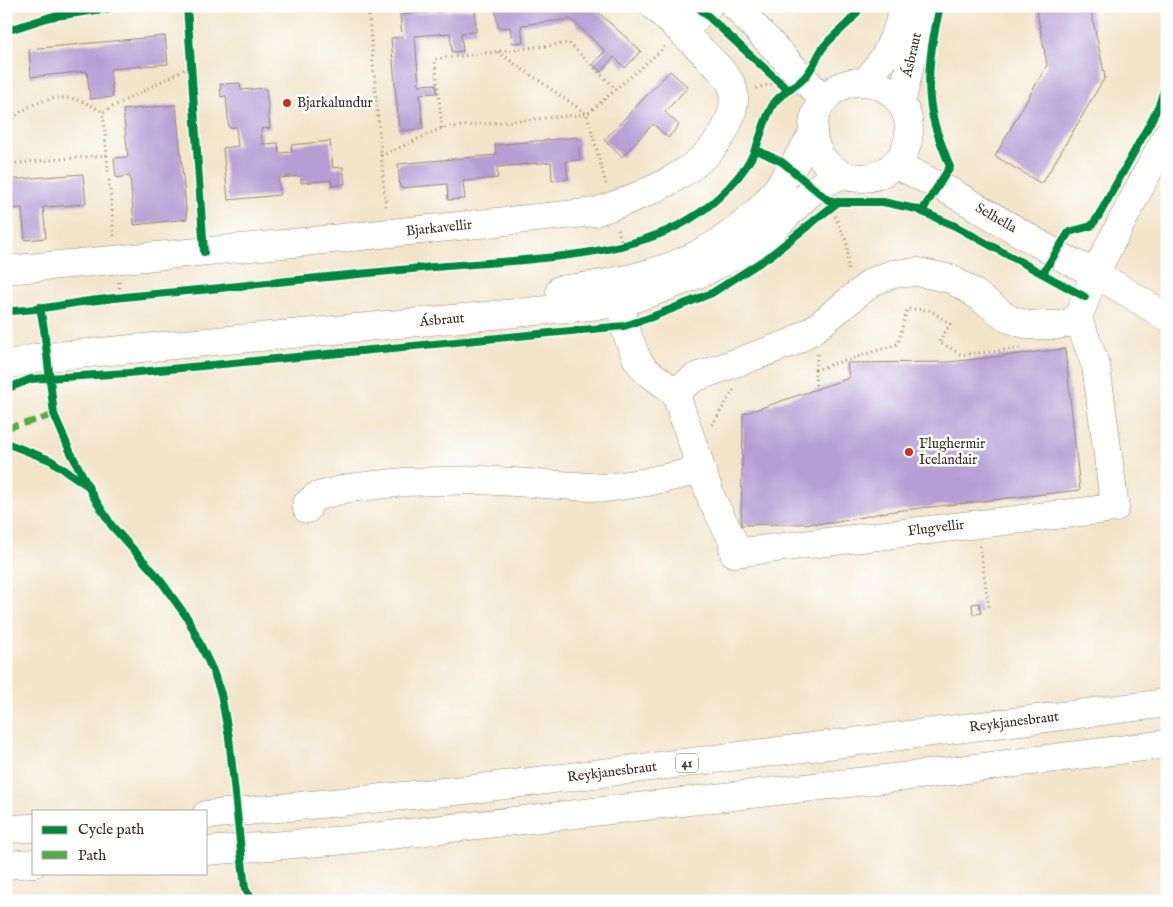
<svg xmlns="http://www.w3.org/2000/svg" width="1173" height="907" viewBox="0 0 1173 907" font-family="'IM FELL English',serif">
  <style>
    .building { fill: #b59ed4 }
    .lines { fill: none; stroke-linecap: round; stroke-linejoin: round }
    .minor-casing { stroke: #968774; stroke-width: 29 }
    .highway-casing { stroke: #968774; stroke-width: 29 }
    .path { stroke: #968774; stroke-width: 3; stroke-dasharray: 1 4; stroke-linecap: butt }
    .minor { stroke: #fff; stroke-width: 28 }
    .highway { stroke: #fff; stroke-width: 28 }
    .quiet { stroke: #55ab43; stroke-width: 6; stroke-dasharray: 12 6; stroke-linecap: butt }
    .cycleway-casing { stroke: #fff; stroke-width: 11 }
    .cycleway { stroke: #00873e; stroke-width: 8 }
    .poi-dot { fill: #c8321e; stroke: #fff; stroke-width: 2 }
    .labels { text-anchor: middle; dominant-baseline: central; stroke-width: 5; stroke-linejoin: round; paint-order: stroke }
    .shield { fill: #fff; stroke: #766a62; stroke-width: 1 }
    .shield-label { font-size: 12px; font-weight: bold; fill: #3b2a1e }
    .street-label { font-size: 14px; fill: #3b2a1e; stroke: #fff }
    .poi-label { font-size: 14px; fill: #3b2a1e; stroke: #fff; text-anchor: start }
  </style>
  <rect width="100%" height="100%" fill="#fff"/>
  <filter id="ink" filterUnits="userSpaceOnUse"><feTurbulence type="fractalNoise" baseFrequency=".02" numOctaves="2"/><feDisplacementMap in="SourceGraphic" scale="10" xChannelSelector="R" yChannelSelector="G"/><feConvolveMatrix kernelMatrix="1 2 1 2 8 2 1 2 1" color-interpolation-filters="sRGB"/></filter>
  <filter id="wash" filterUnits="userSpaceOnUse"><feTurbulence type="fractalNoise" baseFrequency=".0096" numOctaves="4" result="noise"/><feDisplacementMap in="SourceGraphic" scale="20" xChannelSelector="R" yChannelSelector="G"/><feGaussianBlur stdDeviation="1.12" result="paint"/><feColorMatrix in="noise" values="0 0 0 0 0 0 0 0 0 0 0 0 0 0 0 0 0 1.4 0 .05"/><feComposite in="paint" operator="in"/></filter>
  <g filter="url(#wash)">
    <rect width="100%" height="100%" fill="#f2e4c9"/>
    <g id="blocks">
      <path class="building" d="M495,6H591L641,51L625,68L614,57L601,72L593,64L605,51L571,19L521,25L523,42L512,43L510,27L498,28Z
        M1036,6H1090L1105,77L1042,184L995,156L1047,65Z
        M475,9L476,32L461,33L463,51L452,52L450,33L415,36L419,85L436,84L437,93L420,94L423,129L399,131L391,38L402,37L400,15Z
        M165,36L168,64L110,69L113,97L90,99L87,71L31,77L29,49Z
        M670,71L688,87L665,112L679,125L668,138L653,124L622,157L604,140Z
        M240,83L241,90L266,88L270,128L261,129L262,144L278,143L279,153L292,152L291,145L330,141L333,168L343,167L345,184L332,186L331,180L301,183V176L278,178L280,195L228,200L223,148L238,146L236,127L229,128L226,96L221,97L220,84Z
        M176,105L187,219L134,225L130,176L116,178L114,158L128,157L123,110Z
        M578,137L580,160L566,161L568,179L552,181L551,162L497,167L498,178L463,181L465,199L448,200L447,184L400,188L398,164L496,155L495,145Z
        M83,174L86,204L43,207L46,238L25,240L22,208L6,210V180Z
        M1065,349L1080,490L886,512L833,523L741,525L743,414L849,378L847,363L949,362Z
        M979,603L981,613L973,614L972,604Z"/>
    </g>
  </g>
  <g filter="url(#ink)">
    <use href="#blocks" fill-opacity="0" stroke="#968774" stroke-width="1"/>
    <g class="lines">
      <defs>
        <path id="minor" d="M654,6L682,32
          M735,6L823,99
          M813 130a48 48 0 1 1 96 0a48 48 0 1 1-96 0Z
          M866,82L885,56L897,30L904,6
          M901,104L923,6
          M895,164L951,192L1065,259L1095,273L1167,317
          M6,270L283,244L595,212C643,196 715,169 731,115C734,105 736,95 732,86C724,69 696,46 682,32L708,6
          M560,290C639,281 706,265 764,205C781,187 798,157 812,136
          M622,303L624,326L637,359L645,370L675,392L712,500L732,539L734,553L1115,508L1096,366L1078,318L1095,273L1167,135
          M6,365L36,358L622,303C674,284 722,269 767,234C795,211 805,190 841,175
          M675,392L694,378L793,342L817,327L872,282L892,274L918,272L951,279L973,292L1009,319L1028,325H1059L1071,322L1078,318
          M307,509V504L315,497L348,488L404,482L481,480L606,488L647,482L701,470"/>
        <path id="highway" d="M206,815L465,790L1167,703
          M6,829L34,828
          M206,851L346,840L919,775L1167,744
          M6,865L34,863"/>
      </defs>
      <use href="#minor" class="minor-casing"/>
      <use href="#highway" class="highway-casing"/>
      <path class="path" d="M368,6L386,210
        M498,52L587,114L606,184
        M756,88L776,83
        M6,126C24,104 54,92 81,101C89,104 96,108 103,112
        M442,128L435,59L569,43L616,89
        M381,156L442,128L587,114L665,47
        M6,164L107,155
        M831,207L847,243L848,271
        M618,229L622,245
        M114,236L103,112L191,66
        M119,282L120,298
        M815,370L898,344L907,309L930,310L950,324L939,342L962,355L1020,348
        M816,390L815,370L818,353
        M712,425L735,388
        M980,546L989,609
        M244,901L245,889"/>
      <use href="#minor" class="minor"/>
      <use href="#highway" class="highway"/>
      <path class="quiet" d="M1165,6L1167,16
        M6,428L41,419L54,414"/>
      <defs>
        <path id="cycleway" d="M187,6L204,252
          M697,6L788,90
          M6,31L50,17L124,6
          M755,149L782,162L828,200L838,202H883L916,209L955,226L1085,297
          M922,211L950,167C944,150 935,131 932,113C925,77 932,41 940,6
          M1043,273L1069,232L1091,226L1098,217L1150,123L1159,105L1167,81
          M40,307L44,329L54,414L69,449L93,496L112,526L158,577L188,619L213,671L221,694L229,737L245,889L250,896L260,901
          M6,311C37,311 68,303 98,300C142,294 186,292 229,287C297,280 365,273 433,267C510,260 624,260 690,219C715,204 745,175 756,148C762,133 765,117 774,103C782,92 795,88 804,78C812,70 816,59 822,49C833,33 851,25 861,6
          M6,389L31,379L128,373L624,326L649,318L712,293L770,256L838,202
          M6,443L50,460L88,486"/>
      </defs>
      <use href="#cycleway" class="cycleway-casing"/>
      <use href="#cycleway" class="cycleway"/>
    </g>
  </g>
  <g class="poi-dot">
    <circle cx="287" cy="103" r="5"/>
    <circle cx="909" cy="452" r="5"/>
  </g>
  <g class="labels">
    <rect class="shield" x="676" y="753.5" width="22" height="19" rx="4"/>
    <g class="shield-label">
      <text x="687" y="763">41</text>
    </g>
    <g class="street-label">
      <text transform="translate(912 55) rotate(-77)">Ásbraut</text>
      <text transform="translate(996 218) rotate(30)">Selhella</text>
      <text transform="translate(439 228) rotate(-6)">Bjarkavellir</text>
      <text transform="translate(442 320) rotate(-5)">Ásbraut</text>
      <text transform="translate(936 528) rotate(-7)">Flugvellir</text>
      <text transform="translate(1014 722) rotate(-7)">Reykjanesbraut</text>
      <text transform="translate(612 772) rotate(-7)">Reykjanesbraut</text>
    </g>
    <g class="poi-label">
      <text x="297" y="103">Bjarkalundur</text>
      <text x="919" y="444">Flughermir<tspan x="919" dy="16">Icelandair</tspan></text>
    </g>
  </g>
  <rect width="1173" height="907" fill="none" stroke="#fff" stroke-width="25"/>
  <rect x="32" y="810" width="175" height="65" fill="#ffffff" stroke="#b1aaa5"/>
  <rect x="42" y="826" width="25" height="8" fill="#00873e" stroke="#b1aaa5"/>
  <text x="78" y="834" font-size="15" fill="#3b2a1e">Cycle path</text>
  <rect x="42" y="851" width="25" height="8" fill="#55ab43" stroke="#b1aaa5"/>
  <text x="78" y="860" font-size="15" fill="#3b2a1e">Path</text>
</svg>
